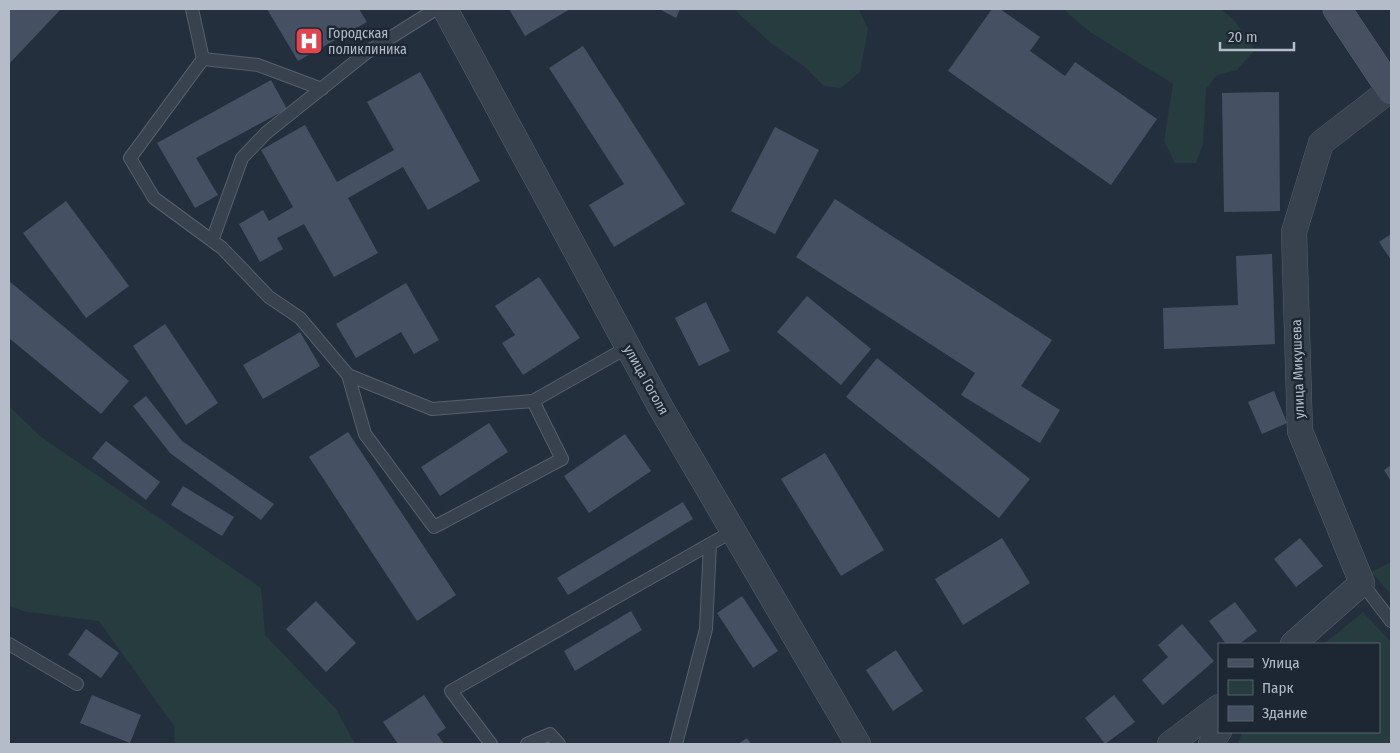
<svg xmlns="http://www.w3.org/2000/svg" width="1400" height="753" viewBox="0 0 1400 753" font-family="'Fira Sans Condensed',sans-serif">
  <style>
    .green { fill: #263c3f }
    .building { fill: #455162 }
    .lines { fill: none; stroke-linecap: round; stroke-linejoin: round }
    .service-casing { stroke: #565f6c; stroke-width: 14 }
    .minor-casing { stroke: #565f6c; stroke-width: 26 }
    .secondary-casing { stroke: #565f6c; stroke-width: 29 }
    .service { stroke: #38414e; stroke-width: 12 }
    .minor { stroke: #38414e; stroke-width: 25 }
    .secondary { stroke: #465061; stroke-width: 28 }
    .labels { text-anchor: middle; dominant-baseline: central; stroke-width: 5; stroke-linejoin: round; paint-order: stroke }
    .poi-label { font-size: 14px; fill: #b4bcc9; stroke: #1d2633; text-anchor: start }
    .street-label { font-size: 14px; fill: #b4bcc9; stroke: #1d2633 }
  </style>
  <rect width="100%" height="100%" fill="#242f3e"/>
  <path class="green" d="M734,9H859L868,29L860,72L841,88L824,86L804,66L772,44Z
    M1063,9H1221L1234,20L1255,50L1237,70L1217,75L1206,89L1203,144L1196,163H1175L1164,141L1173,84L1090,32Z
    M9,406L40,436L261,588L265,635L336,709L355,744H175L174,726L99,621L27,612L9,606Z
    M1391,562V594L1371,572Z
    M1363,612L1391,642V744H1238L1242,732H1379V644H1324Z"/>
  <path class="building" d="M9,9H61L9,64Z
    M267,9H359L367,22L298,61Z
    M509,9H570L525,36Z
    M659,9H680L676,18Z
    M992,9H1000L1040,37L1030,51L1065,76L1075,62L1157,119L1111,185L948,71Z
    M583,46L685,204L614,247L589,205L624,184L549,68Z
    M420,72L480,181L428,210L403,167L348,198L378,253L334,277L304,224L277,238L283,249L260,262L239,224L263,210L269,221L293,207L261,150L305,125L337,182L394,150L367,102Z
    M271,80L287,109L196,158L218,195L195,208L157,143Z
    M1279,92L1280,211L1224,212L1222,93Z
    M775,127L819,150L775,234L731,211Z
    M835,199L1052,340L1021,386L1060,410L1040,443L961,395L975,373L796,257Z
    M66,201L129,286L86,318L23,233Z
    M1391,234V260L1379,242Z
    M1272,254L1275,344L1164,349L1163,308L1238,305L1236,256Z
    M539,277L580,338L523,375L502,343L515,335L495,306Z
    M9,281L129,381L101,414L9,338Z
    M406,283L439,340L414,354L401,332L356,358L336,324Z
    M807,296L871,349L841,385L777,332Z
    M706,302L730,351L699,366L675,318Z
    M165,324L218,403L186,425L133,346Z
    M300,332L320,366L263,399L243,365Z
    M877,358L1030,479L999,518L846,397Z
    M1274,391L1287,423L1262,434L1248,402Z
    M146,396L182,441L274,504L261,520L170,453L133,406Z
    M489,423L508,452L440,496L421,467Z
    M348,432L456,595L417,621L309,457Z
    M625,434L651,471L589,513L564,476Z
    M106,441L160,482L146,500L92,458Z
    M825,453L884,550L841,576L781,479Z
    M1391,465V481L1384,470Z
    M183,486L234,517L222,536L171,505Z
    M683,502L693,519L568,595L557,578Z
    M1002,538L1030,583L963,625L935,579Z
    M1300,538L1323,566L1296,587L1274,559Z
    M742,596L778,651L753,668L717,613Z
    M316,601L356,643L326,672L286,629Z
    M1235,602L1257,631L1239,644H1226L1209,621Z
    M631,611L642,630L575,671L564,651Z
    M1182,624L1214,661L1163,705L1142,680L1168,657L1158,645Z
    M86,629L119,653L101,678L68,655Z
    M896,650L923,691L893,711L866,670Z
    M92,695L141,715L130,743L80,723Z
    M424,695L446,728L437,734L444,744H398L383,722Z
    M1114,695L1135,722L1105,744L1085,718Z
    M747,738L751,744H738Z"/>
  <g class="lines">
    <defs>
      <path id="service" d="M192,9L203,59L130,158L154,198L222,248L269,297L300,318L348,375L432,409L533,401L628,347
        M203,59L258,65L322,89
        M212,241L242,158L266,133L366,53L436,9
        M348,375L365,434L434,527L562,459L533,401
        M1362,583L1391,621
        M9,644L77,684
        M491,744L451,691L733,531
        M527,744L550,734L559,744
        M676,744L706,629L710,544"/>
      <path id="minor" d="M445,9L661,408L858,744
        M1293,644L1362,583L1300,431L1294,232L1321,143L1391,89
        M1170,744L1219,707
        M1211,744L1219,731"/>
      <path id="secondary" d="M1337,9L1391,90"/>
    </defs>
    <use href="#service" class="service-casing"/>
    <use href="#minor" class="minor-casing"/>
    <use href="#secondary" class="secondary-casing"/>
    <use href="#service" class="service"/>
    <use href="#minor" class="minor"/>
    <use href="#secondary" class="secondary"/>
  </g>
  <defs>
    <symbol id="hospital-square" viewBox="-11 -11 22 22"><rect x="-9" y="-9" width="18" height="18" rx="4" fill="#e0444e" stroke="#1d2633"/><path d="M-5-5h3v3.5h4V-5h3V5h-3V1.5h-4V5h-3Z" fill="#fff"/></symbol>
  </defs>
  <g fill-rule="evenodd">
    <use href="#hospital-square" x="293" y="25" width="32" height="32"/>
  </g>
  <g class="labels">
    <g class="poi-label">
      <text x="328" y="33">Городская<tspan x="328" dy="16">поликлиника</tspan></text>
    </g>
    <g class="street-label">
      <text transform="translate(1298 369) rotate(-92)">улица Микушева</text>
      <text transform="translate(646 380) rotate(61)">улица Гоголя</text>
    </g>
  </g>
  <rect width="1400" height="753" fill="none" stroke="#b4bcc9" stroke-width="20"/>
  <rect x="1218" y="643" width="162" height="90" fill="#1d2633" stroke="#59626f"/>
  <rect x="1228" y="659" width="25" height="8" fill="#465061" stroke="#59626f"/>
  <text x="1262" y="668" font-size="15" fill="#b4bcc9">Улица</text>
  <rect x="1228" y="680" width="25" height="15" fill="#263c3f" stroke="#59626f"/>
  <text x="1262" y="693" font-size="15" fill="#b4bcc9">Парк</text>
  <rect x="1228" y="706" width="25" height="15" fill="#455162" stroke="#59626f"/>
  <text x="1262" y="718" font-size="15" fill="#b4bcc9">Здание</text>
  <path d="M1220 42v8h74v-8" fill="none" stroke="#b4bcc9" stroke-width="2.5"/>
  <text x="1228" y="42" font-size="15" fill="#b4bcc9" stroke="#1d2633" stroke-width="4" paint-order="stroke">20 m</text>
</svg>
